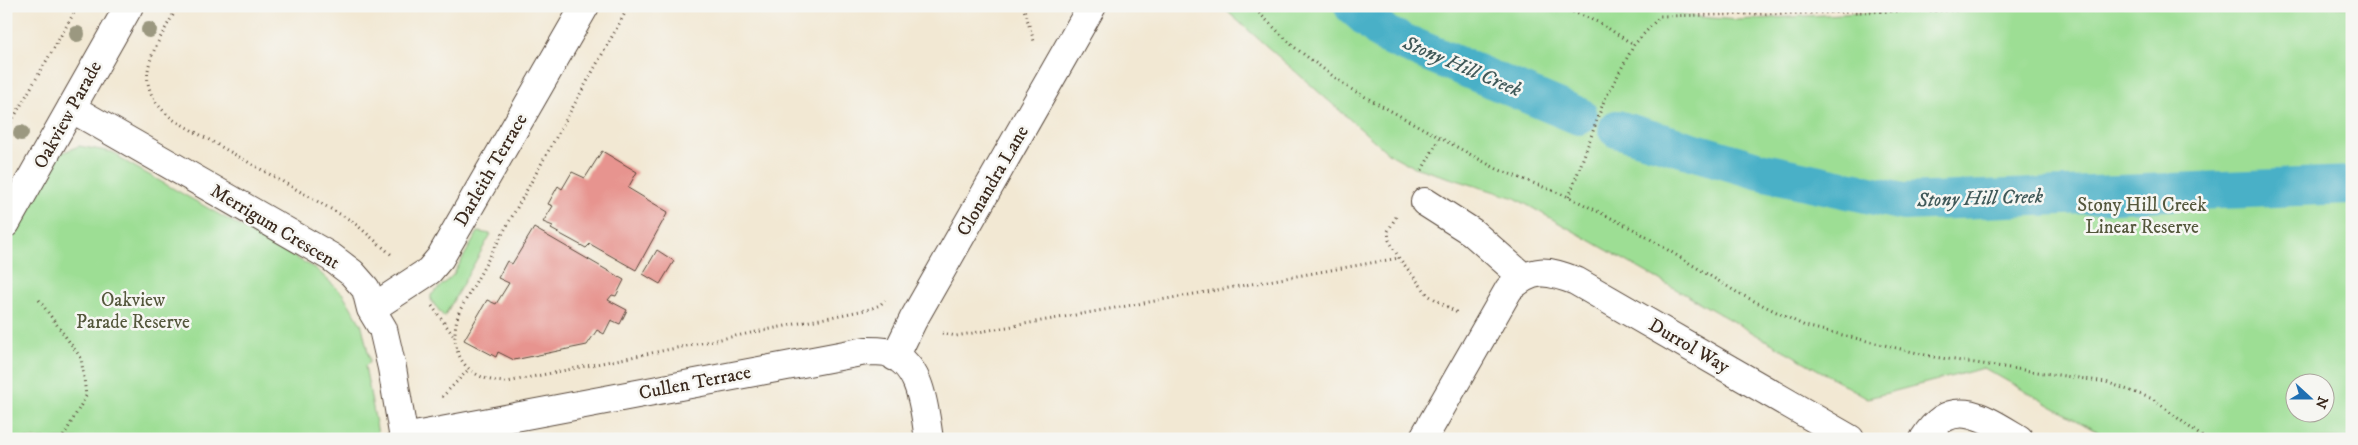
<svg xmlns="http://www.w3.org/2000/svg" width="2358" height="445" viewBox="0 0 2358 445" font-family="'IM FELL DW Pica',serif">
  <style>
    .green { fill: #9dde94; stroke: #6c8459; fill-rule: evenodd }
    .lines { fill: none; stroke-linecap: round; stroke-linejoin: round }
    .canal { stroke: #48b0c7; stroke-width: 38 }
    .building { fill: #e7948f }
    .minor-casing { stroke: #564639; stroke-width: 30 }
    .path { stroke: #564639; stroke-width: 3; stroke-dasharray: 1 4; stroke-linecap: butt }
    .minor { stroke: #fff; stroke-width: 28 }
    .tree { fill: #9b9880 }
    .labels { text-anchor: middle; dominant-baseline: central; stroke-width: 5; stroke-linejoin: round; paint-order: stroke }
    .street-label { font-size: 19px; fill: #3b2a1e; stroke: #f6f6f2 }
    .park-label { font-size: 19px; fill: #54573c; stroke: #f6f6f2 }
    .water-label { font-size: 20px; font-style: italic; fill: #405959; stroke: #f6f6f2 }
  </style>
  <rect width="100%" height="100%" fill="#f6f6f2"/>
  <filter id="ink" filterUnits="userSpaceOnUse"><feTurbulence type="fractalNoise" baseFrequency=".02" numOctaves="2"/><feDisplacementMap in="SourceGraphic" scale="10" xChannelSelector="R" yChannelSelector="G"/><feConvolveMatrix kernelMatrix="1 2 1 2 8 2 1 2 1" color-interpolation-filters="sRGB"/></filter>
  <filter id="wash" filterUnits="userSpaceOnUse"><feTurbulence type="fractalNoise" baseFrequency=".0096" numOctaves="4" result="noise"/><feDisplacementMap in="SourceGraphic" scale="20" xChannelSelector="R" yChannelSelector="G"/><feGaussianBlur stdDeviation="1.12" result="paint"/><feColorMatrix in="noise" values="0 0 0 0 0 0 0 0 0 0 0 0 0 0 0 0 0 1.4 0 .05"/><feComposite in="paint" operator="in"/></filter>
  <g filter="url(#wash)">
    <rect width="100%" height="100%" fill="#f2e8d3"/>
    <path class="green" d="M1221,6H1646L1699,17L1737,20L1982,6H2352V439H2110L1984,368L1868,398L1515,198L1414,167L1388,153ZM2326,382V412H2296V382Z
      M79,146L112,152L120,156L119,158L316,269L343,294L362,326L370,362L365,366L379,439H6V247L59,154Z
      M478,232L491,234L444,317L431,300V295L453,275Z"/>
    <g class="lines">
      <path class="canal" d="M1353,6L1386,35L1579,116
        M1617,129L1760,171L1903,202L2352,185"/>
    </g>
    <g id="blocks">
      <path class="building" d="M602,151L637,172L628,188L668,212L636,270L590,244L586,248L551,229L553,226L543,222L553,206L548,204L558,186L562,189L572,172L585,178Z
        M534,228L624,280L616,296L612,295L608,300L627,310L620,324L611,320L604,334L597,330L587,345L514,360L498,352L496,357L464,340L487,300L496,304L509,283L498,278L507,261L512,264Z
        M657,250L674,261L660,284L643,274Z"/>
    </g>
  </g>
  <g filter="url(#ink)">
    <use href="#blocks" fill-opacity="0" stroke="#564639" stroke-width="1"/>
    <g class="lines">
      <defs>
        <path id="minor" d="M71,108L331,257L352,273L366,289L371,309L383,329L392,368L404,439
          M1425,202L1472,232L1523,277
          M6,223L129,6
          M371,309L429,271L440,258L585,6
          M895,357L913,320L1092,6
          M404,438L866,351C872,351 880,351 886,352C922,363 924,408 929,439
          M1423,439L1509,289C1533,267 1547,270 1576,281L1850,439
          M1924,439C1952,394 1984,418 2019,439"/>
      </defs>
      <use href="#minor" class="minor-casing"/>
      <path class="path" d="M178,6C155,49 125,83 174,120L352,221L393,256
        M629,6L459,312C446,351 465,381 507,382L870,309L880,305L885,300
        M1023,6L1034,41
        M1252,6L1294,47L1349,88L1497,169L1569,197L1637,231L1738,293L1805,326L1934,357L2106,382L2153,399L2205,439
        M1559,6L1600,23L1634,45
        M6,131L78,6
        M1422,170L1439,139
        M1569,197L1604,101L1634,45L1660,16L1956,10L1988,6
        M1396,217L1388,231L1389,240L1399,258L1428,295L1459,314
        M39,300L81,358L84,378L86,396L62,439
        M432,306L453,335
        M942,333L956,336L1399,258
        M442,397L469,369"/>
      <use href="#minor" class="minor"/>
    </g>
    <g class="tree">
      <circle cx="149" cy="30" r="8"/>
      <circle cx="77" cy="34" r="8"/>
      <circle cx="21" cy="133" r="8"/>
    </g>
  </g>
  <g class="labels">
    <g class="street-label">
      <text transform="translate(68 115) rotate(-61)">Oakview Parade</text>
      <text transform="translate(491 170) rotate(-60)">Darleith Terrace</text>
      <text transform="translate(993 181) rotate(-60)">Clonandra Lane</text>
      <text transform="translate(275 227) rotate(31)">Merrigum Crescent</text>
      <text transform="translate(1689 346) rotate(30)">Durrol Way</text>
      <text transform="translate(695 383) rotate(-11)">Cullen Terrace</text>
    </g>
    <g class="park-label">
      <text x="2142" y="205">Stony Hill Creek<tspan x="2142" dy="22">Linear Reserve</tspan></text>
      <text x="133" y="300">Oakview<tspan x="133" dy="22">Parade Reserve</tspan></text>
    </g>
    <g class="water-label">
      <text transform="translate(1462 67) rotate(23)">Stony Hill Creek</text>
      <text transform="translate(1980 199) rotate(-2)">Stony Hill Creek</text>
    </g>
  </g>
  <rect width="2358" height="445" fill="none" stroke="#f6f6f2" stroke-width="25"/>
  <g transform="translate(2310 398) rotate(111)"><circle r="24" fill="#f6f6f2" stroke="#aba49d"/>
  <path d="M0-4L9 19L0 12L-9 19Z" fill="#1f6fb2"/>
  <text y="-8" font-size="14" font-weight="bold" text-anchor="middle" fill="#3b2a1e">N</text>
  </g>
</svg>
